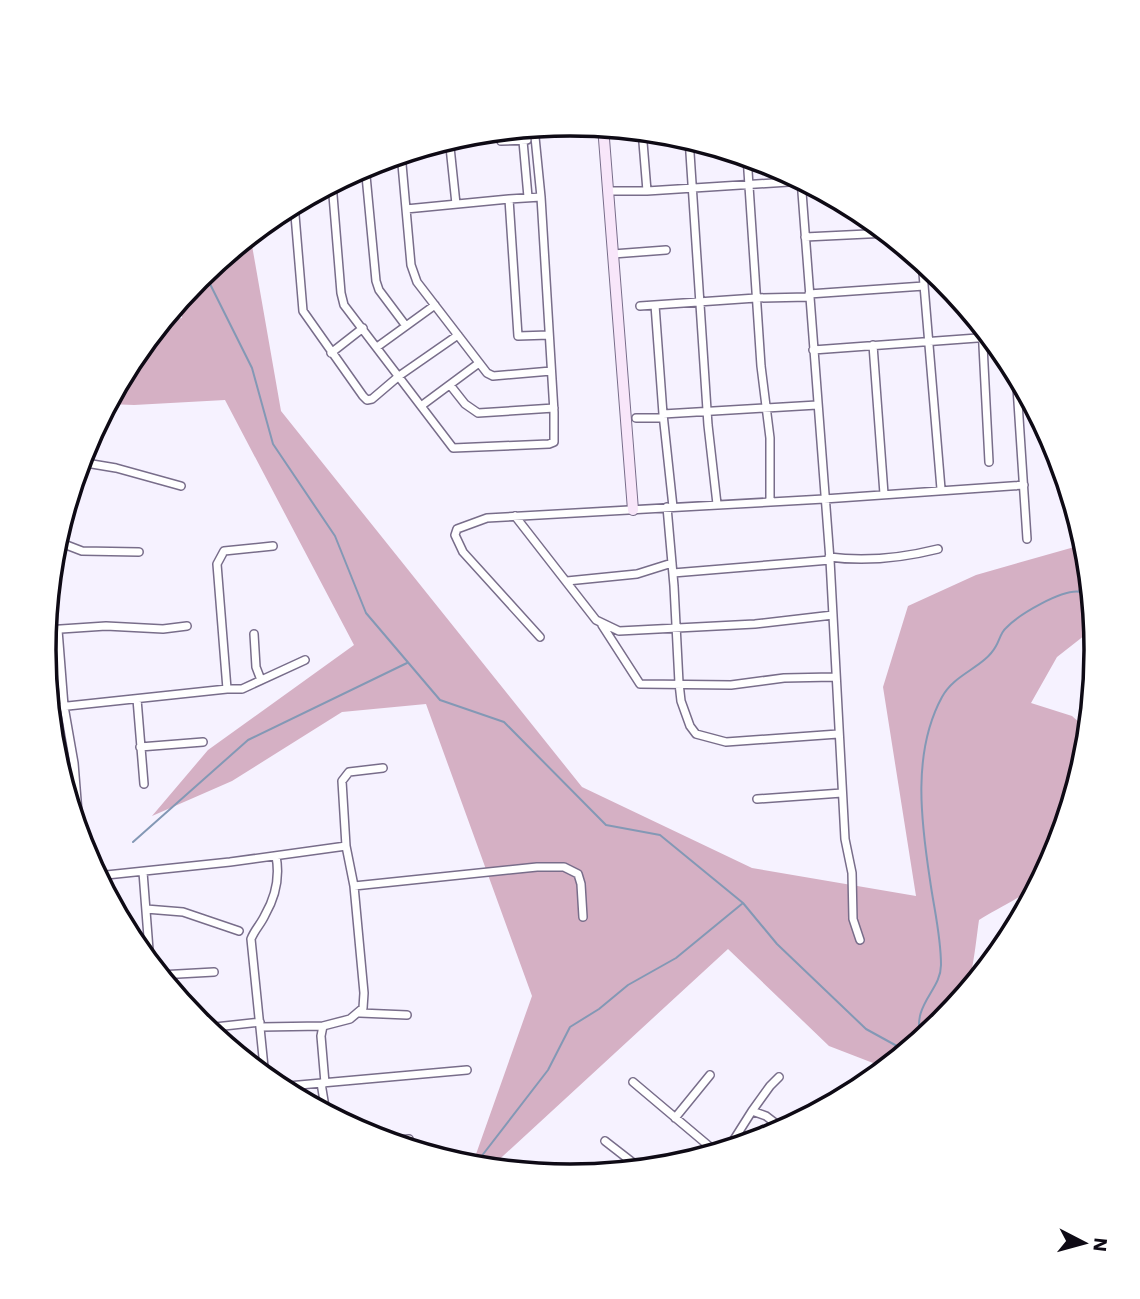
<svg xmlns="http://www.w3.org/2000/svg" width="1140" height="1299" viewBox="0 0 1140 1299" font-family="'Work Sans',sans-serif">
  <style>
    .forest { fill: #d5b0c4 }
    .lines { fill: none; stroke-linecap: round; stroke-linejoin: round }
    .stream { stroke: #8398b5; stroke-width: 2 }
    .street-casing { stroke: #786d8a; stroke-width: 10 }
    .secondary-casing { stroke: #786d8a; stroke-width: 12 }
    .street { stroke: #fff; stroke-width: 7 }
    .secondary { stroke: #f8e6fa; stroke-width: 10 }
    .rim { fill: none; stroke: #0e0a15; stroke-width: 3.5 }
  </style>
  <rect width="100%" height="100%" fill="#f6f2ff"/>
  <path class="forest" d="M250,234L281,411L582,787L752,868L916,896L883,687L908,606L976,575L1085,544L1094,628L1057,657L1031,703L1072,716L1088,730C1085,760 1058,864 1038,883C1028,894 993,911 979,920C976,940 973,978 964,994C949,1023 910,1048 886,1068L829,1046L728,949L490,1168L466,1165L475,1157L532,996L426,704L342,712L232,781L152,816L208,750L354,645L225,400L134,405L108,404L133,357L162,321L182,318L181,298L198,277Z"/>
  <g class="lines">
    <path class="stream" d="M204,272L252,368L273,444L335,536L366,613L440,700L504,722L606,825L660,835L743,903L777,944L866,1029L906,1051
      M1079,591L1088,566
      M133,842L248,740L407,663
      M921,1039C911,1004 941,991 941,965C941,936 934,909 930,880C921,821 912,752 942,697C955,673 984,668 996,646C999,641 1001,632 1006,628C1018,615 1063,588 1081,592C1085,593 1088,595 1091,596
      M474,1166L548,1070L570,1027L599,1009L628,985L676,958L743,903"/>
    <defs>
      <path id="street" d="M642,130L647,191
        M689,138L708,425L717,504
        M501,141L527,140
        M523,141L528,197
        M425,146L450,147L456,204
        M401,153L411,265L417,282L487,373L493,376L551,371
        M747,156L761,366L770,438V501
        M365,165L376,281L379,290L406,326
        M801,179L830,560L845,839L852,873L853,919L860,940
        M332,183L341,293L344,305L453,448L549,444L554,442V412L541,197L534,127
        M608,191H647L804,181
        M509,199L541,197
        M294,203L303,311L363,396L367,400L372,399L399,376L458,335
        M406,209L509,199L518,336L549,335
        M805,237L888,233
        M613,254L666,250
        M922,261L941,489
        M809,294L924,286
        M655,305L663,414L673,507
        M640,306L756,298L809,297
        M982,326L989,462
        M873,345L884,494
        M377,347L435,305
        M813,350L991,337
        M331,353L363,328
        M1016,372L1027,539
        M450,385L465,404L478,413L554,408
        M421,406L479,363
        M663,414L817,405
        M636,418H663
        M80,462L116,468L181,486
        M667,507L674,586L679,683L681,701L690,726L696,734L726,742L838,734
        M515,516L596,620L619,631L755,624L833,615
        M56,541L82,551L139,552
        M829,557C866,562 902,558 938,549
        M673,573L830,560
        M567,581L637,574L672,563
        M48,603L50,630
        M602,625L640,684L731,685L784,678L834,677
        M46,630L106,626L163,629L187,626
        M58,630L64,706L74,763L80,838
        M254,634L256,667L261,680
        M540,637L463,552L455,535L457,529L487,518L824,499L1024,485
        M227,689H242L305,660
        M137,699L144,784
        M49,708L227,689L217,564L224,551L273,546
        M140,747L203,742
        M383,768L349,772L342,781L346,846L354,886L537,867H564L578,874L581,884L583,917
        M757,799L842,793
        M143,872L150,963
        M97,876L230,862L346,846
        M146,909L183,912L239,931
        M160,975L214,972
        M952,1005L959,1001
        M360,1013L407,1015
        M261,1027L323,1026
        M206,1028L260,1022
        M265,1077L251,939C255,929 261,924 265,915C276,896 280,877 276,856
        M633,1082L716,1152
        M321,1083L326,1113
        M325,1083L321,1036L323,1026L350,1019L363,1008L364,993L354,886
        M277,1087L467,1070
        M752,1111L770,1086L779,1077
        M675,1118L710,1075
        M385,1141L409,1139
        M605,1141L641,1169
        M728,1149L752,1111L766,1116L783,1129"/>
      <path id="secondary" d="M603,126L633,510"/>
    </defs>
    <use href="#street" class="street-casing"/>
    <use href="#secondary" class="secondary-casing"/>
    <use href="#street" class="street"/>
    <use href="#secondary" class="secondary"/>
  </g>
  <path d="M0 0H1140V1299H0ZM56 650a514 514 0 1 1 1028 0a514 514 0 1 1-1028 0Z" fill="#fff" fill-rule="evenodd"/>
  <path class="rim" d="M56 650a514 514 0 1 1 1028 0a514 514 0 1 1-1028 0Z"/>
  <g transform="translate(1084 1243) rotate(96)" stroke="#ffffff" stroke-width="5" paint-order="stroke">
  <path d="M0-5L12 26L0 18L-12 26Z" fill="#0e0a15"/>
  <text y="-10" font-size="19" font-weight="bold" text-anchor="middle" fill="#0e0a15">N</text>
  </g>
</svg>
